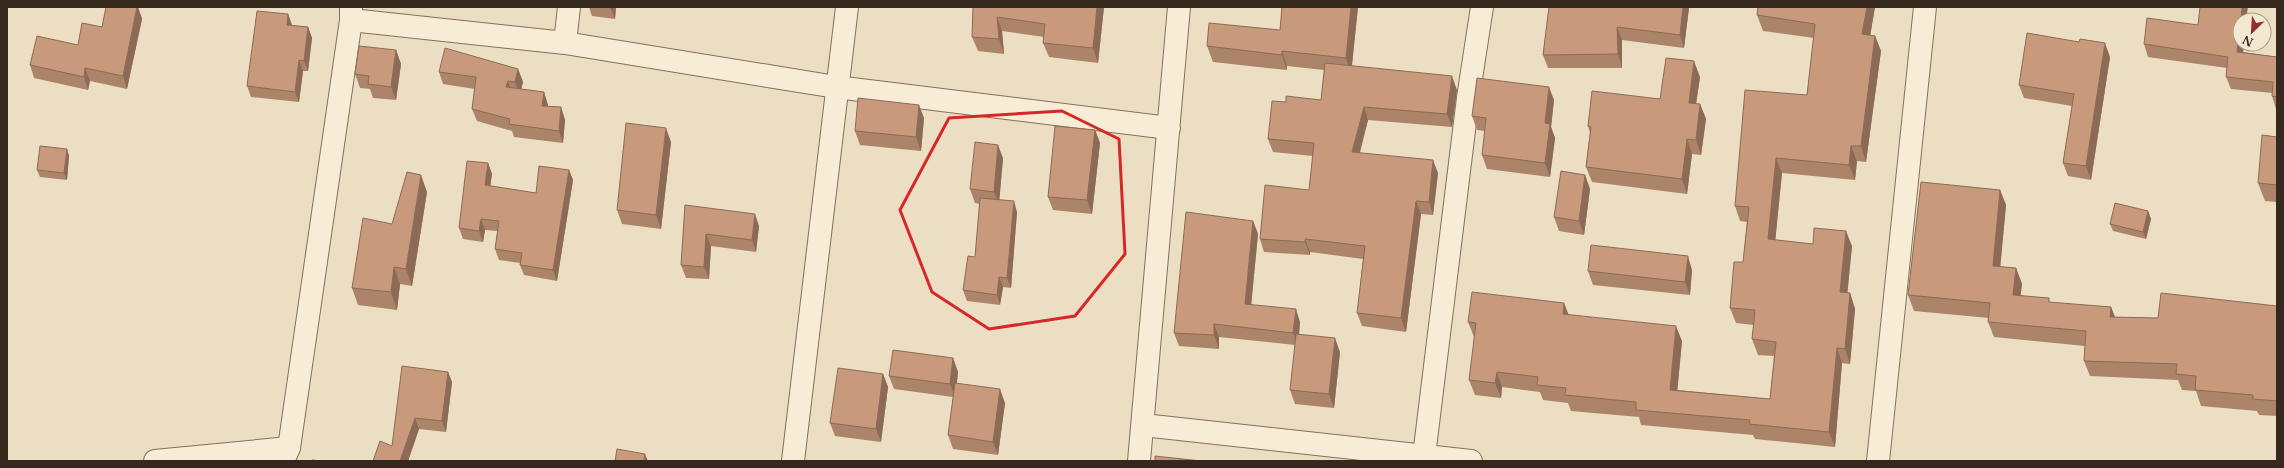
<svg xmlns="http://www.w3.org/2000/svg" width="2284" height="468" viewBox="0 0 2284 468" font-family="'Libre Baskerville',serif">
  <style>
    .lines { fill: none; stroke-linecap: round; stroke-linejoin: round }
    .minor-casing { stroke: #85705b; stroke-width: 24 }
    .minor { stroke: #f7ecd6; stroke-width: 22 }
    .wall { fill: #ac846a }
    .shaded-wall { fill: #8c6b56 }
    .building { fill: #c8997b; stroke: #8c6b56 }
    .marked { fill: none; stroke: #d62828; stroke-width: 3; stroke-linejoin: round }
  </style>
  <rect width="100%" height="100%" fill="#ecdec3"/>
  <g class="lines">
    <defs>
      <path id="minor" d="M351,20L565,43L836,87L1169,128
        M565,43L569,7
        M1143,425L1471,461
        M1424,456L1468,98L1482,7
        M155,461L289,448
        M283,461L289,448L351,20V7
        M793,461L847,7
        M1139,461L1179,7
        M1878,461L1925,7"/>
    </defs>
    <use href="#minor" class="minor-casing"/>
    <use href="#minor" class="minor"/>
  </g>
  <path class="wall" d="M106,7H138L142,19L127,89L90,81L88,90L34,78L30,65L78,45L102,27Z
    M589,7H616L615,19L592,16Z
    M973,7H1104L1098,63L1049,57L1043,43L1044,37L1002,31L1004,54L978,51L972,37Z
    M1282,7H1358L1352,66L1457,90L1452,127L1368,120L1360,153L1438,173L1433,215L1421,214L1406,332L1362,326L1357,313L1363,259L1310,252V255L1264,252L1260,239L1309,190L1313,156L1273,152L1268,139L1286,102L1321,100L1324,70L1287,66V70L1213,62L1207,46L1280,30Z
    M1549,7H1689L1684,48L1622,40V68H1548L1543,55Z
    M1758,7H1875L1870,35L1875,36L1881,51L1866,162L1857,161L1855,180L1782,173L1775,240L1813,244L1852,246L1847,293H1850L1855,309L1850,364L1842,363L1835,447L1755,439L1753,435L1641,425L1639,417L1571,411L1568,403L1543,400L1540,392L1502,387L1501,398L1475,395L1469,380L1475,337H1474L1468,322L1564,303L1568,315L1682,341L1677,390L1770,399L1774,356L1758,355L1752,339L1754,325L1736,323L1730,308L1743,262L1747,222L1740,221L1735,206L1807,95L1814,38L1763,31L1757,15Z
    M288,14L292,25L308,27L312,38L308,71H303L299,102L251,97L247,86Z
    M2144,44H2244L2243,52L2277,57V109H2276L2272,96V93L2231,89L2226,77L2227,68L2148,57Z
    M396,50L401,64L396,100L373,98L370,89L360,88L355,74Z
    M2110,57L2091,180L2068,176L2063,163L2072,106L2024,98L2019,85Z
    M518,69L523,82L521,89L544,92L548,106L561,107L565,120L563,143L514,137L512,131L477,121L472,109L475,89L443,84L439,72Z
    M1700,77L1696,104H1700L1706,119L1701,155L1692,154L1687,194L1592,182L1586,167L1590,133L1588,126L1660,99Z
    M1554,100L1551,127L1555,138L1550,177L1487,169L1482,155L1485,131L1477,130L1472,116Z
    M924,118L921,151L860,145L855,131Z
    M1095,130L1100,143L1092,214L1053,210L1048,197Z
    M2277,137V202L2265,201L2258,183Z
    M671,142L661,229L622,224L617,210Z
    M67,149L69,156L67,180L40,177L37,170Z
    M1003,158L999,200L1017,212L1011,288L1003,287L1000,305L967,301L963,290L975,257L980,204L975,203L970,189Z
    M488,163L492,174L490,186L536,193L569,170L573,180L557,281L524,275L520,265V263L499,260L495,249L498,231L485,230L483,242L463,239L459,228Z
    M1585,175L1590,189L1584,235L1559,231L1554,217Z
    M2000,190L2006,205L2000,267L2016,268L2022,284L2020,295L2051,303L2111,307L2115,317L2158,318L2277,306V416L2259,415L2257,411L2201,406L2196,391L2182,390L2178,380L2090,376L2084,361L2085,346L1994,337L1988,322L1989,318L1914,311L1908,295Z
    M427,192L412,286L400,284L397,310L358,305L352,288L392,224Z
    M685,205L759,226L756,252L711,246L709,279L686,278L681,265Z
    M2148,211L2151,219L2146,239L2113,231L2110,224Z
    M1253,221L1258,234L1251,305L1300,322L1299,334L1340,352L1334,408L1295,404L1290,390L1295,345L1219,337V349L1179,346L1174,333Z
    M1692,270L1690,295L1593,285L1588,271Z
    M953,358L958,372L957,383L1005,403L998,455L953,449L948,435L953,397L894,389L889,376Z
    M448,372L452,382L446,432L419,429L408,461L392,446Z
    M883,374L888,387L881,442L835,436L830,423Z"/>
  <path class="shaded-wall" d="M137,7H138L142,19L127,89L123,76Z
    M610,7H616L615,19Z
    M1097,7H1104L1098,63L1093,48Z
    M1351,7H1358L1351,73L1346,58Z
    M1683,7H1689V8L1684,48L1680,35Z
    M1867,7H1875L1868,49L1862,34Z
    M2242,7H2248L2246,20H2241Z
    M288,14L292,25L291,35L287,25Z
    M997,17L1002,31L1004,54L999,39Z
    M2240,25V44H2244L2242,64L2237,52Z
    M308,27L312,38L308,71L304,61Z
    M1617,27L1622,40V68L1618,54Z
    M1875,36L1881,51L1866,162L1861,146Z
    M2105,43L2110,57L2091,180L2086,166Z
    M396,50L401,64L396,100L391,87Z
    M1282,51L1287,66V70L1282,55Z
    M299,60L303,71L299,102L295,92Z
    M1694,61L1700,77L1694,118L1689,103Z
    M85,68L90,81L88,90L84,77Z
    M518,69L523,82L520,95L515,82Z
    M1452,76L1457,90L1452,127L1447,114Z
    M508,81L512,94L506,87Z
    M1549,87L1554,100L1551,127L1555,138L1550,177L1545,163V123Z
    M544,92L548,105L547,118L542,106Z
    M1700,104L1706,119L1701,155L1696,140Z
    M919,105L924,118L921,151L916,137Z
    M561,107L565,120L563,143L559,131Z
    M1364,107L1368,120L1356,165L1352,152Z
    M666,128L671,142L661,229L656,215Z
    M1095,130L1100,143L1092,214L1087,200Z
    M1687,139L1692,154L1687,194L1682,179Z
    M998,145L1003,158L999,205L994,192Z
    M1851,146L1857,161L1855,180L1849,165Z
    M67,149L69,156L67,180L64,173Z
    M1776,158L1782,173L1774,254L1768,239Z
    M1433,160L1438,173L1433,215L1429,202Z
    M488,163L492,174L489,195L485,185Z
    M569,170L573,180L557,281L553,270Z
    M421,175L427,192L412,286L406,269Z
    M1585,175L1590,189L1584,235L1579,221Z
    M2000,190L2006,205L1999,281L1993,266Z
    M1014,201L1017,212L1011,288L1007,278Z
    M1416,201L1421,214L1406,332L1401,318Z
    M2148,211L2151,219L2146,239L2143,232Z
    M755,214L759,226L756,252L752,240Z
    M481,219L485,230L483,242L479,231Z
    M1253,221L1258,234L1250,317L1245,304Z
    M1846,231L1852,246L1846,308L1840,292Z
    M706,234L711,246L709,279L704,267Z
    M1305,239L1310,252V255L1305,242Z
    M1688,256L1692,270L1690,295L1685,282Z
    M394,267L400,284L397,310L391,292Z
    M2016,268L2022,284L2019,310L2013,295Z
    M999,277L1003,287L1000,305L997,295Z
    M1850,293L1855,309L1850,364L1845,349Z
    M1564,303L1570,318L1563,314Z
    M2111,307L2117,323L2110,317Z
    M1296,309L1300,322L1298,346L1293,333Z
    M1214,324L1219,337V349L1214,335Z
    M1676,326L1682,341L1676,405L1670,390Z
    M1335,338L1340,352L1334,408L1329,394Z
    M1837,348L1842,363L1835,447L1829,432Z
    M953,358L958,372L955,397L950,384Z
    M448,372L452,382L446,432L442,421Z
    M1497,372L1502,387L1501,398L1495,383Z
    M883,374L888,387L881,442L876,429Z
    M1000,389L1005,403L998,455L993,442Z
    M415,418L419,429L408,461H400Z
    M645,454L648,461H644Z"/>
  <path class="building" d="M106,7H137L123,76L85,68L84,77L30,65L37,36L78,45L82,23L102,27Z
    M973,7H1097L1093,48L1043,43L1045,24L997,17L999,39L972,37Z
    M1282,7H1351L1346,58L1282,51V55L1207,46L1209,23L1280,30Z
    M1549,7H1683L1680,35L1617,27L1618,54L1543,55Z
    M1758,7H1867L1862,34L1875,36L1861,146H1851L1849,165L1776,158L1768,239L1813,244L1814,228L1846,231L1840,292L1850,293L1845,349L1837,348L1829,432L1749,424L1750,420L1636,410V402L1565,395L1566,388L1537,385L1538,377L1497,372L1495,383L1469,380L1476,323L1468,322L1472,292L1564,303L1563,314L1676,326L1670,390L1770,399L1776,342L1752,339L1755,310L1730,308L1734,262H1743L1749,207L1735,206L1745,90L1807,95L1815,24L1757,15Z
    M2200,7H2242L2241,20H2240L2237,52L2277,57V97L2272,96L2273,82L2226,77L2228,57L2144,44L2147,18L2198,25Z
    M257,11L288,14L287,25L308,27L304,61L299,60L295,92L247,86Z
    M2027,33L2079,42L2080,39L2105,43L2086,166L2063,163L2074,94L2019,85Z
    M359,46L396,50L391,87L368,84L369,76L355,74Z
    M445,48L518,69L515,82L508,81L506,87L544,92L542,106L561,107L559,131L509,124L510,119L472,109L476,77L439,72Z
    M1666,58L1694,61L1689,103L1700,104L1696,140L1687,139L1682,179L1586,167L1591,127L1588,126L1592,91L1660,99Z
    M1325,63L1452,76L1447,114L1364,107L1352,152L1433,160L1429,202L1416,201L1401,318L1357,313L1365,246L1305,239V242L1260,239L1265,185L1309,190L1314,143L1268,139L1272,101L1286,102V96L1321,100Z
    M1477,78L1549,87L1545,123L1550,124L1545,163L1482,155L1486,118L1472,116Z
    M858,98L919,105L916,137L855,131Z
    M626,123L666,128L656,215L617,210Z
    M1055,126L1095,130L1087,200L1048,197Z
    M2262,135L2277,137V185L2258,183Z
    M975,142L998,145L994,192L970,189Z
    M40,146L67,149L64,173L37,170Z
    M467,161L488,163L485,185L536,193L539,166L569,170L553,270L520,265L522,253L495,249L499,221L481,219L479,231L459,228Z
    M1561,171L1585,175L1579,221L1554,217Z
    M407,172L421,175L406,269L394,267L391,292L352,288L363,218L392,224Z
    M1921,182L2000,190L1993,266L2016,268L2013,295L2049,298V302L2111,307L2110,317L2158,318L2161,293L2277,306V401L2253,399V395L2195,390L2196,376L2176,374L2177,364L2084,361L2086,331L1988,322L1990,303L1908,295Z
    M980,198L1014,201L1007,278L999,277L997,295L963,290L968,256L975,257Z
    M2115,203L2148,211L2143,232L2110,224Z
    M685,205L755,214L752,240L706,234L704,267L681,265Z
    M1186,212L1253,221L1245,304L1296,309L1293,333L1214,324V335L1174,333Z
    M1591,245L1688,256L1685,282L1588,271Z
    M1296,334L1335,338L1329,394L1290,390Z
    M893,350L953,358L950,384L889,376Z
    M402,366L448,372L442,421L415,418L400,461H373L380,441L392,446Z
    M838,368L883,374L876,429L830,423Z
    M955,383L1000,389L993,442L948,435Z
    M617,449L645,454L644,461H615Z
    M1155,456L1201,461H1155Z
    M312,460L322,461H312Z"/>
  <path class="marked" d="M1062,111L1119,139L1125,254L1075,316L989,329L932,292L900,210L949,118Z"/>
  <rect width="2284" height="468" fill="none" stroke="#35291e" stroke-width="16"/>
  <g transform="translate(2252 32) rotate(205)"><circle r="19" fill="#f3e9d2" stroke="#a79c8a"/>
  <path d="M0-3L7 15L0 10L-7 15Z" fill="#912e32"/>
  <text y="-6" font-size="11" font-weight="bold" text-anchor="middle" fill="#35291e">N</text>
  </g>
</svg>
